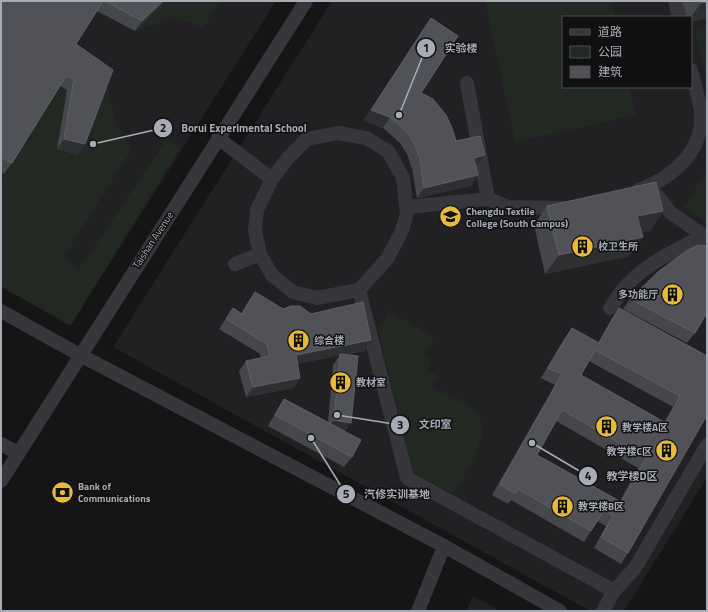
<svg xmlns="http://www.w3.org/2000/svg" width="708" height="612" viewBox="0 0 708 612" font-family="'Titillium Web','Noto Sans SC',sans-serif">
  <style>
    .built { fill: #212123; fill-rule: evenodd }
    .green { fill: #212922 }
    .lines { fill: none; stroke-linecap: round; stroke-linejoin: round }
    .minor { stroke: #36363b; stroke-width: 14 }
    .wall { fill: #46474b; fill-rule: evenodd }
    .shaded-wall { fill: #2e2f31 }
    .building { fill: #515257; stroke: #5e6066; fill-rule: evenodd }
    .labels { text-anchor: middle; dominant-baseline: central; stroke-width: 3; stroke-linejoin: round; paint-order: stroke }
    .poi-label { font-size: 10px; font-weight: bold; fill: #a7abb6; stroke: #101011; text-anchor: start }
    .street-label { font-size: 10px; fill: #a7abb6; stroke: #101011 }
    .leader { fill: none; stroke: #a7abb6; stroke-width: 1.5 }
    .callout-dot { fill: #a7abb6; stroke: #101011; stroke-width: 1.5 }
    .mark-label { font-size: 12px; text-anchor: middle; font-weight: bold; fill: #111 }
    .callout-label { font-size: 11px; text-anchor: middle; font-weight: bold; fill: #a7abb6; stroke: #101011; stroke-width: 3; stroke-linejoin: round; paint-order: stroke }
  </style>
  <rect width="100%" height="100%" fill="#151516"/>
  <path class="built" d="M1,1H276L70,326L1,287Z
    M332,1H707V478L624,611H590L113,347ZM563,17H691V87H563Z
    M473,596L501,611H466Z"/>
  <path class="green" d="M166,1H220L204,28L175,18L135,31Z
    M485,1H611L615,17H563V87H630L636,115L515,142Z
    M707,26V81L695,29Z
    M106,80L115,123L132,149L65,255L78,271L167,139L180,148L71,325L1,286V179L59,86L67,90Z
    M707,170V222L684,208Z
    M388,311L434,337L424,355L432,360L427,370L438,376L431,387C443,393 463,401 472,408C498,429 465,473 454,494L413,473L378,329Z"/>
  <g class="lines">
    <path class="minor" d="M675,1L679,17
      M467,83L488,199
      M338,133L366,138L388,151L403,178L407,214L401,233L387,259L359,290L317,298L293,292L272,275L260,254L255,231L257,210L272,179L288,158L307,139Z
      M218,138L272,179
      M649,186L671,213L707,238
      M638,190C672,178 704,152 701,112C699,98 694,83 691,70
      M407,207L488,199L509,207L564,208
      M235,264L260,254
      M359,290L407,478L614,591
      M610,308C614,303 617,297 621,292C641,265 675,251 703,236
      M1,311L80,355L444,546L560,611
      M1,444L18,453
      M1,481L306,1
      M418,611L444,546
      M603,611L614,591L635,568L707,445"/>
  </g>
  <path class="wall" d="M1,1H166L135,31L97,11L76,44L78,155L57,149L67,90L60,86L12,163L4,174L1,172Z
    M682,1H707V18L691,22V17H686Z
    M431,18L421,93L456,141L477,165L476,166L471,186L417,198L412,169L407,154L400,143L383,128L364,120Z
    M547,206L663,211L650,231L641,232L643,237L629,256L545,274L534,225Z
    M255,292L283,309L311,314L371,340L364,351L344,355L345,432L352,457L344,467L268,426L277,410L284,399L328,422L333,365L340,355L297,364L300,378L293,388L246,397L239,371L246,361L261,358L260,354L219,329L233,308L241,314L248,302Z
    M630,299L695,333L687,343L623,309Z
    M619,308L707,356L628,553L621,564L594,548L606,526L597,521L584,542L511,500L508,504L492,495L555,385L541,378L564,339L572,328L598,343L612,318ZM589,361L673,407L664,422L581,375ZM556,421L638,468L620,501L537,455Z"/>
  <path class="shaded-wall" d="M163,1H166L135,31L142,21Z
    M707,2V18L691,22V17L701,3Z
    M371,110L390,117L383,128L364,120Z
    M64,139L85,144L78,155L57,149Z
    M485,155L477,165L467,168L474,158Z
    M478,175L471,186L417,198L424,188Z
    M663,211L650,231L624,236L637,216Z
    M643,237L629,256L545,274L559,255Z
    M371,340L364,351L340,355V354V355L288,366L296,355Z
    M300,378L293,388L246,397L253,387Z
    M334,420L351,423L344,433L327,431Z"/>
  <path class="building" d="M1,1H103L76,44L113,70L85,144L64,139L74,79L66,76L12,163L1,157Z
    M105,1H163L142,21Z
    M700,1H707V2L701,3Z
    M431,18L458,36L421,93L433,99L446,115L452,128L456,141L480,136L485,155L474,158L478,175L424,188L420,158L414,143L407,132L390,117L371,110Z
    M656,182L663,211L637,216L643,237L559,255L547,206Z
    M704,245L707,246V313L695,333L630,299L658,272L686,251L696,246Z
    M255,292L283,309L291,306H300L311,314L363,302L371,340L296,355L300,378L253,387L246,361L270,356L267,344L226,319L233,308L242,314Z
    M619,308L707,356V415L628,553L601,537L613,516L604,510L591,531L518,489L515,494L500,484L562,374L548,368L572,328L599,343ZM595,350L680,396L666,423L581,375ZM562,410L646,458L621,502L537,455Z
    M340,354L358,356L351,423L334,420Z
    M284,399L361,440L352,457L275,415Z"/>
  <defs>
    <symbol id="university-disc" viewBox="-11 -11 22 22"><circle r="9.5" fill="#e9b93a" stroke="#101011"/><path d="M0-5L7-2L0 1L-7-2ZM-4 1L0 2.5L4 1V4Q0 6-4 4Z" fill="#111"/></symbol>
    <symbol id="building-disc" viewBox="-11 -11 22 22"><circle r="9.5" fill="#e9b93a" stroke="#101011"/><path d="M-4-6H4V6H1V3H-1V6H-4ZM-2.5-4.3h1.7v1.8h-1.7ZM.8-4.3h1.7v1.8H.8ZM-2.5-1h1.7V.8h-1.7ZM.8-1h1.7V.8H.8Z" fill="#111"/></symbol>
    <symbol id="bank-disc" viewBox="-11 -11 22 22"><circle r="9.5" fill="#e9b93a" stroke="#101011"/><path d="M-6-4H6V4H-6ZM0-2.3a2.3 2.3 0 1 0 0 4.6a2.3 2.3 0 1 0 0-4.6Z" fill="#111"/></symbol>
  </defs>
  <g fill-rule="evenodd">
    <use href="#university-disc" x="438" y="204" width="25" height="25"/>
    <use href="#building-disc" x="570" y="234" width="25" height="25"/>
    <use href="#building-disc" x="660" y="282" width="25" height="25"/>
    <use href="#building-disc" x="286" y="328" width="25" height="25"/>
    <use href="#building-disc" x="328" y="370" width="25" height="25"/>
    <use href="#building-disc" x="594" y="414" width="25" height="25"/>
    <use href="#building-disc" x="654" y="438" width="25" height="25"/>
    <use href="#bank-disc" x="50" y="480" width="25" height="25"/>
    <use href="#building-disc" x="550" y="494" width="25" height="25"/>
  </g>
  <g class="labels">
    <g class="poi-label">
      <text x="466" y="211">Chengdu Textile<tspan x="466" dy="12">College (South Campus)</tspan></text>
      <text x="598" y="246">校卫生所</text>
      <text x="658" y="294" text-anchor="end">多功能厅</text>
      <text x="314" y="340">综合楼</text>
      <text x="356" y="382">教材室</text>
      <text x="622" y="427">教学楼A区</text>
      <text x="652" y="451" text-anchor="end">教学楼C区</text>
      <text x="78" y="486">Bank of<tspan x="78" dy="12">Communications</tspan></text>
      <text x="578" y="506">教学楼B区</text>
    </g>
    <g class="street-label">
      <text transform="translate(153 240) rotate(-57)">Taishan Avenue</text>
    </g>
  </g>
  <path class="leader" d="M399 115L426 48M93 144L163 128M337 415L400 425M532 443L588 476M311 438L346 494"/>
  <g class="callout-dot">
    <circle cx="399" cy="115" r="4"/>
    <circle cx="93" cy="144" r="4"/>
    <circle cx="337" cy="415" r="4"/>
    <circle cx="532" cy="443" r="4"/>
    <circle cx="311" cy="438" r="4"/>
    <circle cx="426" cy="48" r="10"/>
    <circle cx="163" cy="128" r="10"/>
    <circle cx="400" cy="425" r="10"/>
    <circle cx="588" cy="476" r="10"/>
    <circle cx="346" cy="494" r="10"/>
  </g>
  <g class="mark-label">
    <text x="426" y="52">1</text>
    <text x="163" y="132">2</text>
    <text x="400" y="429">3</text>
    <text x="588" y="480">4</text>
    <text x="346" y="498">5</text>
  </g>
  <g class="callout-label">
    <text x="461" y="52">实验楼</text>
    <text x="244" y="132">Borui Experimental School</text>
    <text x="435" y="428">文印室</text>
    <text x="632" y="480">教学楼D区</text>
    <text x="397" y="498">汽修实训基地</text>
  </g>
  <rect width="708" height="612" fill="none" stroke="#a7abb6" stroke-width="4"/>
  <rect x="562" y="16" width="130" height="72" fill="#101011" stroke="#4c4e53"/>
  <rect x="570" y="29" width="20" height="6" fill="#36363b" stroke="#4c4e53"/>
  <text x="598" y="36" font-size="12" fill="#a7abb6">道路</text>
  <rect x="570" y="46" width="20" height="12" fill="#212922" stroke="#4c4e53"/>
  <text x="598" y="56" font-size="12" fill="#a7abb6">公园</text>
  <rect x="570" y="66" width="20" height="12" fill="#515257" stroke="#4c4e53"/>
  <text x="598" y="76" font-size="12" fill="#a7abb6">建筑</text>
</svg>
